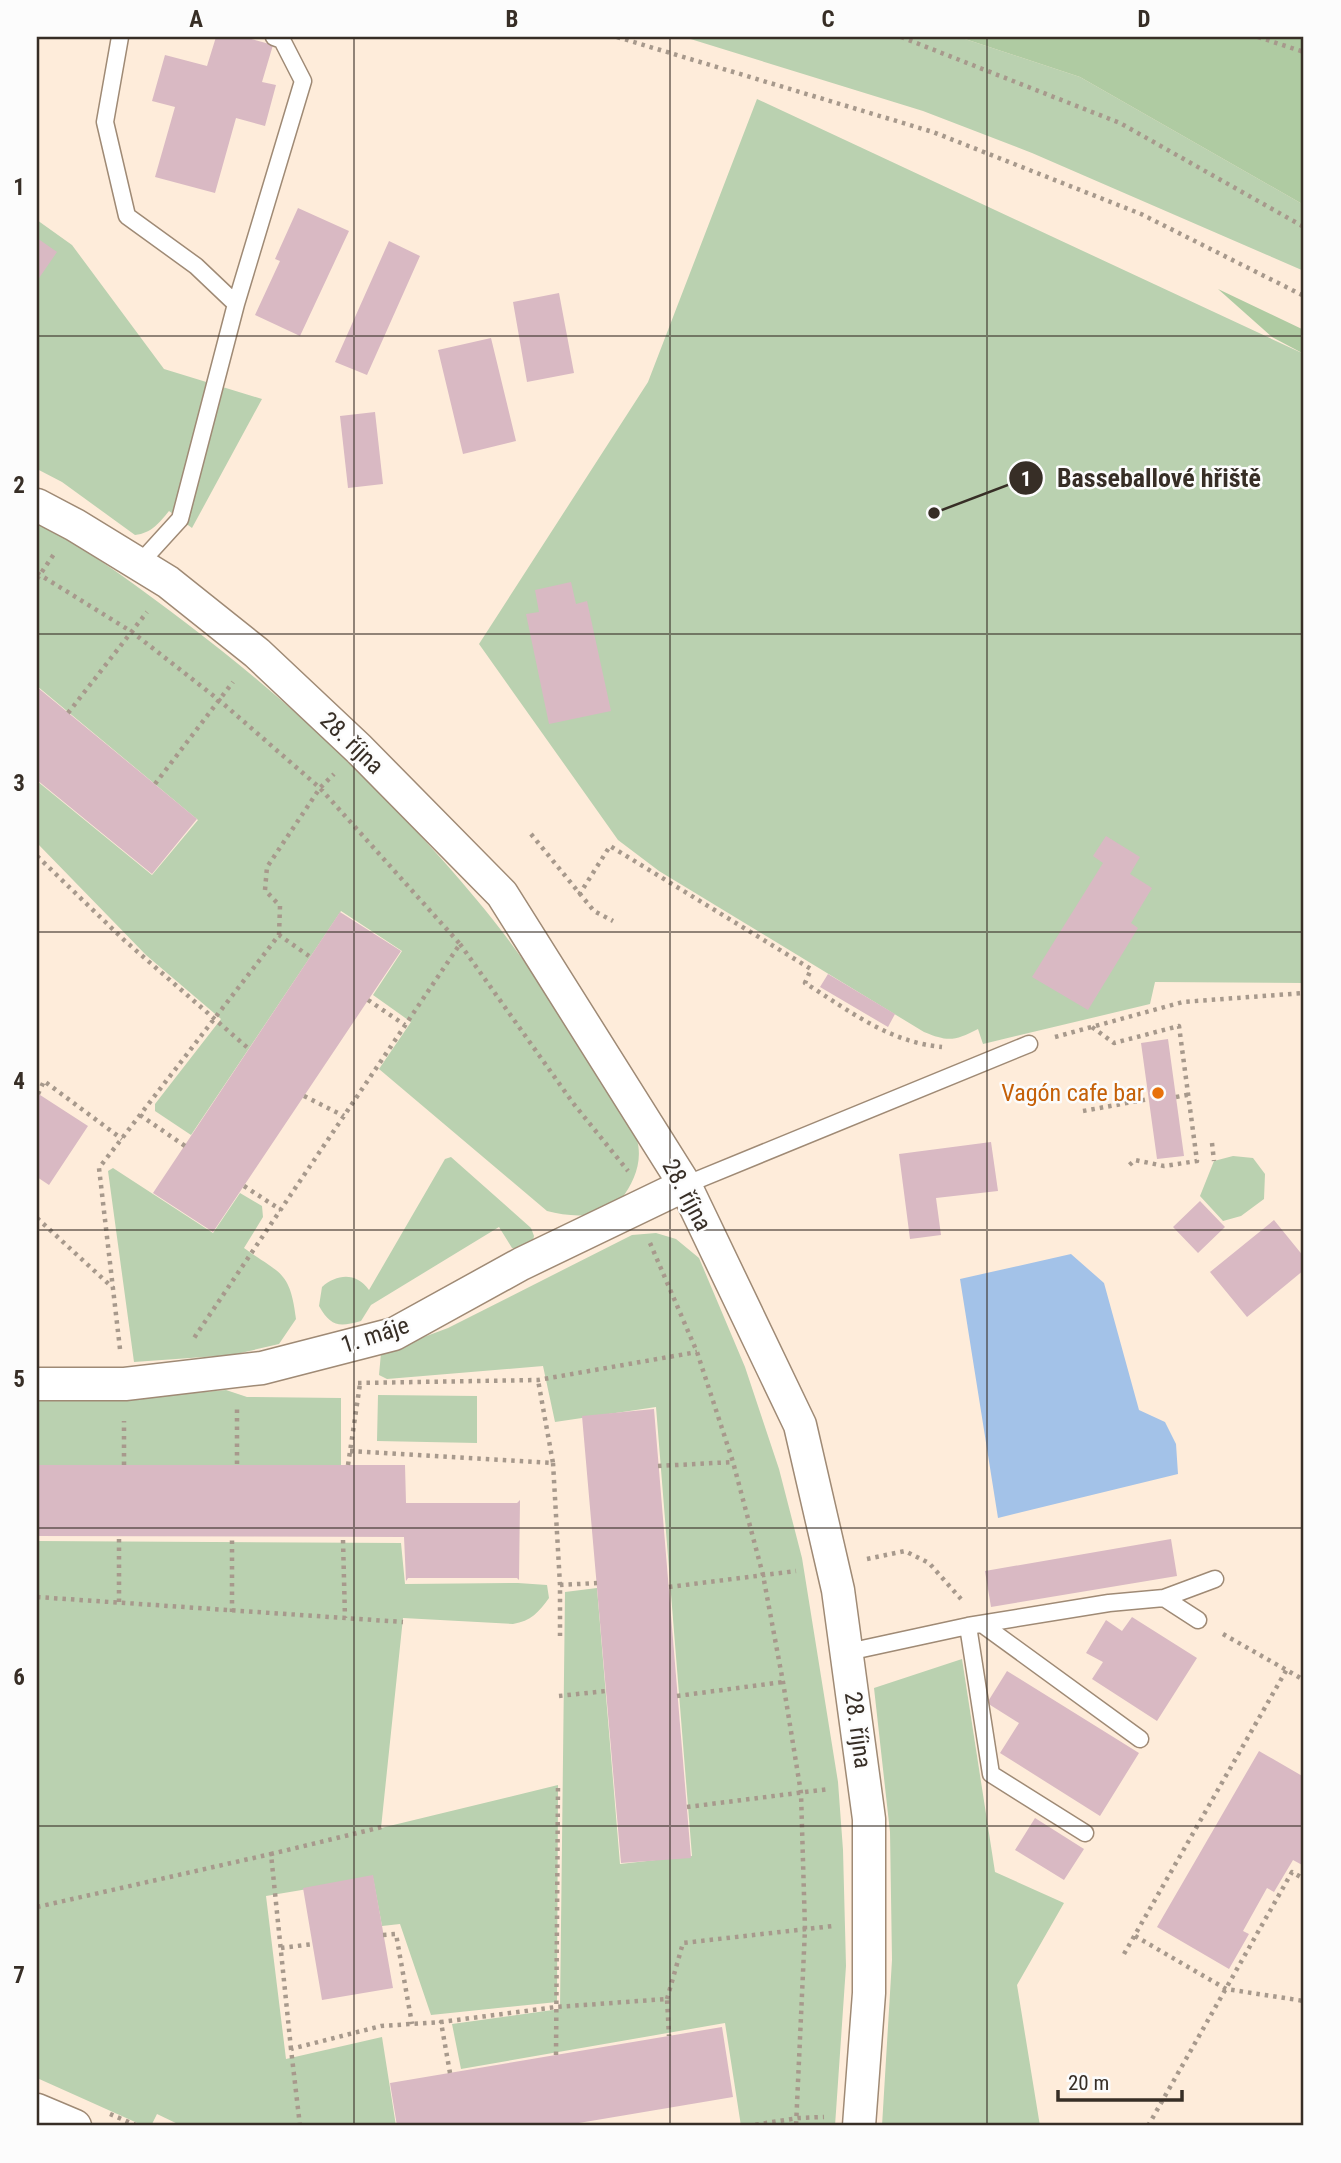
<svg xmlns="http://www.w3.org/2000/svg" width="1341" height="2163" viewBox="0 0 1341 2163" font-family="'Roboto Condensed',sans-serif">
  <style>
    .green { fill: #bad1b0 }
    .forest { fill: #afcba2 }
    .water { fill: #a3c2e8 }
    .building { fill: #d9b9c3 }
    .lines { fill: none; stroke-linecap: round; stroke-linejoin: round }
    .service-casing { stroke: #9f8a75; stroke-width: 19 }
    .minor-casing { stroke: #9f8a75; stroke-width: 35 }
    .path { stroke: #a7998c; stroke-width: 4.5; stroke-dasharray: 3.5 5; stroke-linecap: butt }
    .service { stroke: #fff; stroke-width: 16 }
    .minor { stroke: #fff; stroke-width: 32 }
    .grid { fill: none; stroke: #372e26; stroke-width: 2; stroke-opacity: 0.55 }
    .food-dot { fill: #e8710a; stroke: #fcfcfc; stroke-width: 2.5 }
    .labels { text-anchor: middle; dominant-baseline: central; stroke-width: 5; stroke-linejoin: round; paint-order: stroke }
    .street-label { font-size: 24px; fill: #372e26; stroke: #fcfcfc }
    .food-label { font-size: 24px; fill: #c56008; stroke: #fcfcfc; text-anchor: end }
    .leader { fill: none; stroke: #372e26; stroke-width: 2.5 }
    .callout-dot { fill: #372e26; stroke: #fcfcfc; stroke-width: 2.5 }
    .mark-label { font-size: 21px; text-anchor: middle; font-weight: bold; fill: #fff }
    .callout-label { font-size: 26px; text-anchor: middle; font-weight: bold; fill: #372e26; stroke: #fcfcfc; stroke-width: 5; stroke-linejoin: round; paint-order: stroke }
    .neatline { fill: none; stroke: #372e26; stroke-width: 2.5 }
    .grid-label { font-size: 23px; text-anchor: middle; font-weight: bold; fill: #372e26 }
  </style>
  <rect width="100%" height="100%" fill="#feecda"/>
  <path class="green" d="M684,37H959L1080,77L1304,205V271L1032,153L923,111Z
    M757,99L1304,354V983L1155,982L1150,1004L983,1044L978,1029C955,1041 948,1042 924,1032L659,871L618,840L479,644L648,382Z
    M37,220L72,245L164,369L262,399L192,528L169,511C159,523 152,533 135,535L62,482L37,469Z
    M37,522C91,551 141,589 190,626C295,706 391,797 476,899C510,939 540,984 569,1027C589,1055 606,1083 622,1112C627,1121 635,1131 637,1140C643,1161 634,1183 621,1199C602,1220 571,1217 547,1211L379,1069L411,1022L373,995L402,951L341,911L191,1135L155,1111V1104L221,1019L146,955L37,843V781L152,875L198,820L37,686Z
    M1233,1156L1253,1158L1265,1174L1264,1199L1241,1216L1223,1221L1200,1196L1214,1161Z
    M451,1157L531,1228L534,1236L532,1245L524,1249L512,1248L499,1227L371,1305L361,1321C339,1327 331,1327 319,1306L322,1287C337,1274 356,1272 369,1290L445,1159Z
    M113,1168L213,1233L240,1193L262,1206L263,1217L244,1248C280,1274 290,1270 296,1319L279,1344L232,1355L134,1362L108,1171Z
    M656,1233L676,1239L699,1258L745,1367L779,1469L802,1558L838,1782L843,1850L846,1966L835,2126H741L725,2023L461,2069L452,2024L560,2009L565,1592L597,1588L620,1864L692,1856L656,1407L555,1422L543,1366L387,1379L379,1375L381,1353L448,1328L632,1235Z
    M226,1390L247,1397L341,1398V1465H37V1397L138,1398Z
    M378,1395L477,1396V1443L377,1441Z
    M37,1541L401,1543L405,1584L518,1583L547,1585L549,1598C539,1612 531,1621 513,1624L403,1618L381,1828L558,1785L557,2002L431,2015L400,1924L382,1926L373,1878L266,1896L286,2059L382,2037L396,2126H182L157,2114L151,2126H144L37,2078Z
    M962,1659L995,1872L1064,1903L1017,1985L1040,2126H882L892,1960L890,1832L874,1688Z"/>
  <path class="forest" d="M959,37H1304V205L1080,77Z
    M1218,289L1304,330V354L1272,337Z"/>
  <path class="water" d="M1071,1254L1104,1283L1139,1410L1165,1422L1176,1444L1178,1474L998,1518L960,1279Z"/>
  <path class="building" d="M216,37H244L273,45L262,82L276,85L265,126L236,118L215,193L155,177L175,107L152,101L165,55L207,66Z
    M298,208L349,231L300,336L255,315L280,261L275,259Z
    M37,238L57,252L37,281Z
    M389,241L420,256L367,375L335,362Z
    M559,293L574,373L527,382L513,302Z
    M491,338L516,441L463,454L438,350Z
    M375,412L383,484L348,488L340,416Z
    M571,582L576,604L587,601L611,711L549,724L526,614L539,612L535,590Z
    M37,687L197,819L152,874L37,780Z
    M1106,836L1140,857L1130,874L1152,888L1131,923L1138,928L1088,1010L1032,977L1103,863L1093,856Z
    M340,912L401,951L213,1232L153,1193Z
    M828,974L895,1014L888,1027L820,987Z
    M1168,1039L1184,1156L1157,1159L1141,1043Z
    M37,1093L88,1126L49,1185L37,1177Z
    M991,1142L998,1191L936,1198L941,1235L910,1239L899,1154Z
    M1200,1201L1225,1227L1198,1253L1173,1227Z
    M1274,1220L1304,1257V1270L1247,1317L1210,1272Z
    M654,1409L691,1858L621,1863L582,1416Z
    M37,1465H405L406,1503H517L520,1500L519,1580L517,1578H408L406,1581L404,1537L37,1536Z
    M1171,1539L1177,1576L991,1607L985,1571Z
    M1132,1617L1197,1658L1157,1721L1092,1679L1103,1662L1086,1653L1106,1620L1122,1631Z
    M1007,1671L1139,1753L1100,1816L1000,1753L1019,1723L987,1703Z
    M1259,1751L1304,1777V1866L1293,1860L1274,1892L1267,1888L1243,1931L1249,1934L1229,1969L1157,1927Z
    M1035,1818L1084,1849L1064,1880L1015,1850Z
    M373,1875L393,1988L322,2000L303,1888Z
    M722,2027L733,2097L561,2126H397L390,2083Z"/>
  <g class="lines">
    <defs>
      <path id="service" d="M120,37L105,122L127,216L196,266L236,304
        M139,564L180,519L236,304L303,81L282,40L274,37
        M685,1185L1029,1044
        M1164,1598L1215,1579
        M982,1624L1140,1739
        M968,1626L991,1774L1085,1833
        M848,1652L968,1626L1109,1603L1164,1598L1198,1620"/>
      <path id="minor" d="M37,505L75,525L168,582L257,653L359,749L502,894L685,1185L800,1425L838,1590L869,1819V1993L859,2126
        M37,1384H125L262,1368L394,1334L521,1264L685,1185
        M37,2110L75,2126"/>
    </defs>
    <use href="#service" class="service-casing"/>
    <use href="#minor" class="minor-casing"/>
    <path class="path" d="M617,37L933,132L1141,214L1304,296
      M901,37L1120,123L1304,227
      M1258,37L1304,52
      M37,573L132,632L219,700L320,788L460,944L194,1338
      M37,579L54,554
      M68,713L147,612
      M155,784L233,682
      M531,834L594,911L613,921
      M37,856L124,940L249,1049
      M579,895L610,846L811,969L805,983C850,1011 888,1042 942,1047
      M279,935L280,906L265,890L267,867L320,788L334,774
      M460,944L573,1103L628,1171
      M368,1000L405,1025
      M1092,1027L1114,1043L1179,1026L1197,1161L1164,1166L1135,1160L1126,1168
      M1055,1037L1183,1002L1304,993
      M38,1094L44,1081L122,1139
      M304,1096L344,1116
      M1176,1097L1192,1094
      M1083,1111L1149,1099
      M140,1115L185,1146
      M1212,1143L1214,1161
      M244,1186L281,1210
      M37,1218L113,1288
      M650,1243L697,1352L733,1462L763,1575L783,1682L801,1793L805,1929L796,2126
      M120,1349L99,1168L279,935L309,956
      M358,1383L538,1380L697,1352
      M350,1451L553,1463L538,1380
      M553,1463L560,1585V1636
      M237,1464V1406
      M124,1465V1421
      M348,1465L360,1384
      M658,1466L733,1462
      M119,1539V1603
      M343,1540L345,1618
      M867,1559L905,1551L929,1563L961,1599
      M560,1585L597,1583
      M669,1587L796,1571
      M37,1597L403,1622
      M232,1612V1540
      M1223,1634L1304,1680
      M559,1696L606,1691
      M677,1696L783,1682
      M687,1807L829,1789
      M37,1907L271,1854
      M383,1935L396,1934L412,2024
      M1135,1936L1226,1989L1304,2001
      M281,1948L313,1944
      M1124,1954L1287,1669
      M667,1999L683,1943L833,1926
      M291,2049L271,1854L382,1827
      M556,2055L558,1785
      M450,2073L441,2022L556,2007L667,1999L669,2036
      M110,2114L138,2126
      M300,2126L291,2049L381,2026L441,2022
      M747,2126L798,2118L824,2117
      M1148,2126L1292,1872L1304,1879"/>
    <use href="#service" class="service"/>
    <use href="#minor" class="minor"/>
  </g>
  <path class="grid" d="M354,37V2126M670,37V2126M987,37V2126M37,336H1304M37,634H1304M37,932H1304M37,1230H1304M37,1528H1304M37,1826H1304"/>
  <circle class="food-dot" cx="1158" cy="1093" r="7"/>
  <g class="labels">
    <g class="street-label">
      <text transform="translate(352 743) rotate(44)">28. října</text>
      <text transform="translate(687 1195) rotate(62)">28. října</text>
      <text transform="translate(375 1335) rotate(-18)">1. máje</text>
      <text transform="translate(858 1730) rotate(82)">28. října</text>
    </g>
    <g class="food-label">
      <text x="1144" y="1093">Vagón cafe bar</text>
    </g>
  </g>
  <path class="leader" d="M934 513L1026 478"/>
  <g class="callout-dot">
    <circle cx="934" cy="513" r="7"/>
    <circle cx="1026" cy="478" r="18"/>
  </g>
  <g class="mark-label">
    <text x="1026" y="486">1</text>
  </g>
  <g class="callout-label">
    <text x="1159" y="487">Basseballové hřiště</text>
  </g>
  <rect width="1341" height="2163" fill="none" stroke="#fcfcfc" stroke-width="77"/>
  <path d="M1058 2090v10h124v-10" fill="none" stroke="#372e26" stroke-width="3.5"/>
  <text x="1068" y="2090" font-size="21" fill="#372e26" stroke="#fcfcfc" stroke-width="5" paint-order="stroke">20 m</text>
  <rect x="38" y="38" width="1264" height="2086" class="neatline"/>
  <g class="grid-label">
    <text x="196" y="27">A</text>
    <text x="512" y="27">B</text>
    <text x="828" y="27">C</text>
    <text x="1144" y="27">D</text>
    <text x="19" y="195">1</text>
    <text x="19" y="493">2</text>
    <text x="19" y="791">3</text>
    <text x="19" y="1089">4</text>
    <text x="19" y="1387">5</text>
    <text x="19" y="1685">6</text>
    <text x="19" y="1983">7</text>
  </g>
</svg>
